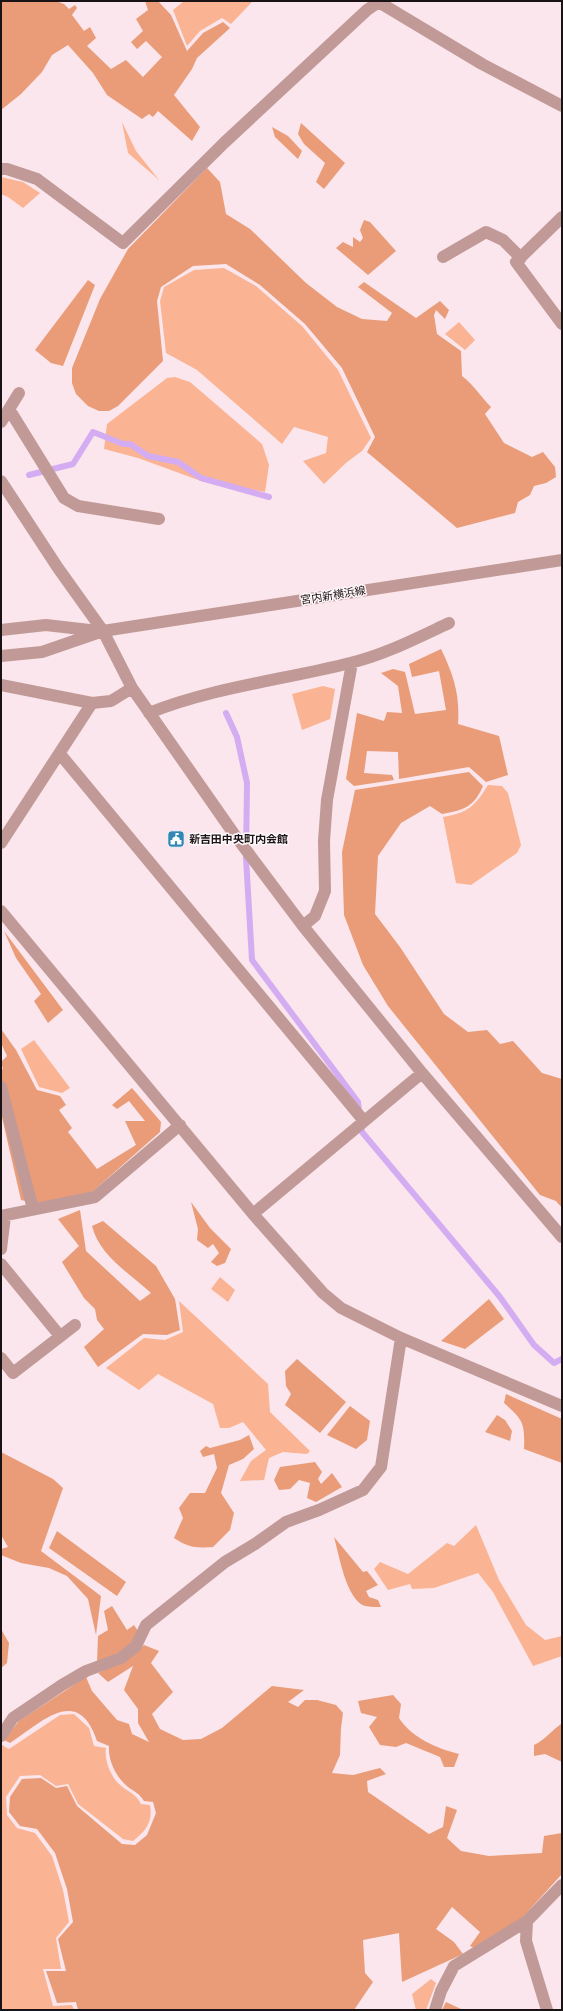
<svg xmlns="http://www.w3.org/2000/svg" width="563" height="2011" viewBox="0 0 563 2011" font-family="Mulish,'Noto Sans JP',sans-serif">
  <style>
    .green { fill: #fab493 }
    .forest { fill: #e99c77 }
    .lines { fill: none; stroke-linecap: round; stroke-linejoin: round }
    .stream { stroke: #d3acf2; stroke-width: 6 }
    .minor { stroke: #c19a98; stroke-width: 12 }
    .labels { text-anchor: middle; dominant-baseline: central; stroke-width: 3; stroke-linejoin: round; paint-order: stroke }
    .street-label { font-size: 11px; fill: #191315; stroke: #fff7f9 }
    .poi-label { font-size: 11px; font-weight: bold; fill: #191315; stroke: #fff7f9; text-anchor: start }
  </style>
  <rect width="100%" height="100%" fill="#fae6ec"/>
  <path class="green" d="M184,1H253L231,24L222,18L200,31L187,46L173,10Z
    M122,122L136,151L159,180L128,153Z
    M1,177L23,182L40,193L23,208L8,197L1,194Z
    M224,268L256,286L302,326L338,370L371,438L362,451L347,462L324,484L303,461L326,453L328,437L294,427L282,444L197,370L166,353L160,301L164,287L194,270Z
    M459,322L475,340L465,350L445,334Z
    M175,377L190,382L262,444L269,465L265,492L201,481L138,458L104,449L107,424L167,378Z
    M323,686L335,689L330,719L302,730L292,694Z
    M488,785L502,786L508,793L521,845L517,853L471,885L456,883L443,817C468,813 475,806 488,785Z
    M34,1040L70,1088L62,1093L39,1087L21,1049Z
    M220,1277L235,1290L228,1302L211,1289Z
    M179,1301L268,1384L270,1412L310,1451L307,1454L283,1452L269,1458L264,1480L240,1481L251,1461L266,1450L243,1422L229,1428H220L213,1404L158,1374L139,1390L106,1368L144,1338L165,1340L183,1332Z
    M476,1525L499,1580L526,1625L545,1640L562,1636V1656L533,1666L493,1592L478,1573L434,1588L412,1589L410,1584L388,1590L374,1569L380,1562L408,1574L447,1543L454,1546Z
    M74,1714L89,1728L94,1746L106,1748C104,1759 110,1775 118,1783C127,1792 135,1792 141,1804L150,1805C153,1822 146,1831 133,1841L123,1839L78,1804L68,1784L56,1786L40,1775L20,1776L6,1797L7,1815L17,1828L35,1833L52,1856L63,1890L69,1922L56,1938L61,1969H43L53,2006L72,2005L74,2010H1V1746L2,1745L9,1749L60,1715Z
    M431,1979L436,1983L426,2010H416L412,1994Z"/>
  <path class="forest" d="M1,1H56L64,4L69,9L75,5L77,8L72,15L84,31L90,27L96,38L87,46L111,69L126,60L143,77L162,57L146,41L137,49L131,42L143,31L136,19L148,10L145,1H158L171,15L187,51L203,33L223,22L230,28L197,58L192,69L174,95L200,127L192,141L158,111L153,117L149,114L142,119L107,95L93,73L68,45L52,55L42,72L21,94L1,110Z
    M301,123L345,163L324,189L316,182L325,163L304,144L298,134Z
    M272,127L288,136L302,151L298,159L275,137Z
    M207,168L220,182L226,214L250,229L306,283L337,307L362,319L387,321L392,313L358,287L364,282L416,318L440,301L449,310L445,319L436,310L434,315L437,334L461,351L462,376C474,385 481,397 491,407L485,414L504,443L532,457L543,452L555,467L556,477L546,483L534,486L530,495L518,502L515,513L457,528L367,452L375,437L342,368L305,324L260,285L226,264L193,266L161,287L157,301L163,361L118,406L109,411H99L88,406L76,394L72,383V368L100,299L128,249Z
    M364,220L370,222L396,251L368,275L336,248L343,242L353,247V237L360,242L363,238L360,230Z
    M88,280L95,285L63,366L51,363L35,350Z
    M441,649C454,676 460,695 458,724L499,736L508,775L486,782L469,767L399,779L398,752L367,751L364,773L392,775L394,780L354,786L346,779L357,713L384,721L387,712L402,713L398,686L381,673L393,669L405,672L415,714L446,710L439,671L412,677L409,664Z
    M469,772L483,786C474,807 464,810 442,814L430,806L401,823L378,856L375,914L400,947L444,1014L468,1032L487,1030L500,1044L513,1041L542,1073L562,1079V1208L556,1201L540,1195L388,1006L363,965L344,915L342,852L355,790Z
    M4,931L63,1010L48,1023L34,1001L41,994L16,958Z
    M1,1029L16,1050L37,1090L60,1096L66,1105L59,1110L72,1128L68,1132L97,1169L136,1145L125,1121H145L129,1101L117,1109L112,1105L132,1088L161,1122L160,1132L92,1192L39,1204L21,1200L1,1113V1070L3,1069L1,1062L7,1056L1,1043Z
    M191,1202L210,1228L231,1249L225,1263L217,1266L211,1262L219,1253L213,1244L208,1248L197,1240L198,1229Z
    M80,1210L86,1251L140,1301L151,1293C129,1273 99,1255 92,1226L103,1221L156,1266L175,1299L180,1330L167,1335L143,1334L98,1367L84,1347L104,1329L97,1320L95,1309L84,1298L62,1262L79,1246L58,1219Z
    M489,1299L504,1319L465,1349L441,1341Z
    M297,1359L346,1402L320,1433L285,1405L291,1394L286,1386L285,1371Z
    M506,1394L562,1419V1463L524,1449C525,1423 523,1420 504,1403Z
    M350,1406L370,1421L367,1440L356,1449L327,1435Z
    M497,1415L505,1420L512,1431L510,1441L485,1432Z
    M249,1435L254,1449L243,1459L229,1465L221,1493L234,1513L230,1530L213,1547C196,1548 189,1548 174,1538L183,1518L179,1508L190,1493H205L217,1468L214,1454L203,1457L200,1451L206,1446L210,1448L240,1440Z
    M1,1452L53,1479L63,1488L41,1551L101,1596L96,1635L88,1599L67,1576L49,1568L21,1563L1,1555V1549L8,1547L1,1535Z
    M315,1462L322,1472L318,1479L321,1484L332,1473L342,1487L316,1502L307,1498L310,1483L299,1480L290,1489L279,1490L274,1480L280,1467Z
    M57,1531L126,1582L117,1596L49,1548Z
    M334,1537L363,1572L367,1571L378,1585L366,1591L369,1597L378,1600L381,1607C376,1607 370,1607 365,1606C346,1600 339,1554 334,1537Z
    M112,1606L127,1630L134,1625L138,1631L129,1648L97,1663L98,1636L108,1630L104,1611Z
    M1,1629L9,1643L7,1663L1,1668Z
    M144,1645L159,1651L151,1663L173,1692L152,1714L160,1729L183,1740L201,1739L222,1728L272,1686L304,1690L288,1702L298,1707L305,1700H317L336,1705L343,1713L341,1728L340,1755L332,1773L353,1775L380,1768L386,1774L367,1781L368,1792L429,1834L443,1827L446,1806L457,1810L447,1838L461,1851L489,1856L542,1853L544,1836L562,1833V1874L522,1918L474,1948L470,1946L480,1932L452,1907L436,1929L454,1942L463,1954L402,1982L399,1933L363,1940L365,1973L373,1982L354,2010H78L76,2002L57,2003L46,1971H66L58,1939L73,1922L67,1889L55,1853L37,1829L20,1826L9,1812L10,1797L22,1779L41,1778L56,1788L67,1786L77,1806L122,1844L135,1845L147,1835L156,1813L153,1802L144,1801C139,1793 135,1792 128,1787C116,1777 108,1761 109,1746L97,1741C78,1684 42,1722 10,1743L4,1740L19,1721L86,1677L92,1691L117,1720L129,1724L132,1734L149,1742L138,1723V1709L124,1690L133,1666L108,1682L98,1673L126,1660Z
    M393,1695L401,1704L399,1718C412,1738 436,1748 459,1754L454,1767H444L440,1757L406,1743L396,1747L380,1745L369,1727L377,1717L361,1713L358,1701Z
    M561,1724L562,1762L545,1754L534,1756V1745C545,1740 551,1731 561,1724Z
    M446,2002L463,2010H442Z"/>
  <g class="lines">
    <path class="stream" d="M29,475L73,464L93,432L123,444H130L148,456L178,462L201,478L269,497
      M226,713L237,737L247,783L246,858L252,960L358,1102L359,1111
      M361,1124L362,1132L500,1297L534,1345L554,1363L562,1359"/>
    <path class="minor" d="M377,1L482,64L562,106
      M1,169H7L37,179L123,243L224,143L367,10L380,1
      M562,217L516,262L562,324
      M443,257L486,232L503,240L521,258
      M9,409L64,498L78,506L159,519
      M1,422L19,393
      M1,481L58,568L103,631L132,688L234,834L303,926L422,1073L562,1237
      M1,630L46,625L98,631
      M1,656L42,652L103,631L562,560
      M1,685L92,703
      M149,713C214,687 283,680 350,663C384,655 417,638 449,623
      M60,754L364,1121
      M1,843L92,703L111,701L132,688
      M1,911L253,1214L323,1293L341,1308L401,1338L562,1406
      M303,926L315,916L325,891L324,841L327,800L352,663
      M1,1087L33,1209
      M253,1214L422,1073
      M1,1216L95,1197L180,1125
      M1,1249L5,1216
      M1,1264L60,1336
      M1,1358L13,1373L75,1325
      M1,1736L13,1718L62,1685L86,1671L121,1658L136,1646L146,1625L225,1562L255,1544L286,1522L319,1510L363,1490L381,1467L401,1338
      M527,1921L526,1941L547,2010
      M435,2010L441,1991L454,1966L527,1921L562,1885"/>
  </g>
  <defs>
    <symbol id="civic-square" viewBox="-11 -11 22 22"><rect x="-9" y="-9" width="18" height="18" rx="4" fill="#3187b6" stroke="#fff7f9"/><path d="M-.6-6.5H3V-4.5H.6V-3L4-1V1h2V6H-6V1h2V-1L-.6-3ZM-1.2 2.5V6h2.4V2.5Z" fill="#fff"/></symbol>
  </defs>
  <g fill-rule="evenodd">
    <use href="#civic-square" x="166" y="829" width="20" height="20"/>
  </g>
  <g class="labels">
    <g class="street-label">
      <text transform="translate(333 595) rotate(-9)">宮内新横浜線</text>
    </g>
    <g class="poi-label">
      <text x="189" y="839">新吉田中央町内会館</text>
    </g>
  </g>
  <rect width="563" height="2011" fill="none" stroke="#191315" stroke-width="4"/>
</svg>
